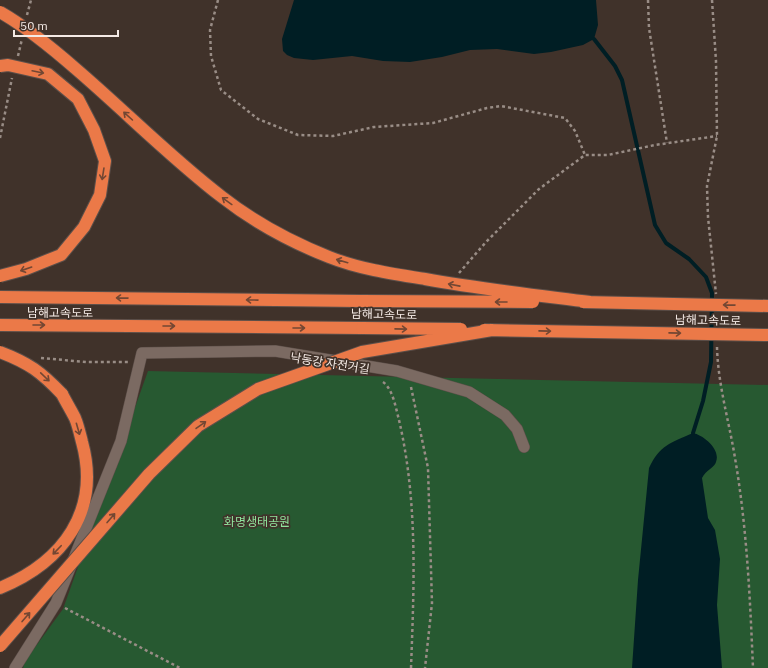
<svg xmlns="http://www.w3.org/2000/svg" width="768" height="668" viewBox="0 0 768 668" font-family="'IBM Plex Sans','Noto Sans KR',sans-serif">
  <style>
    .green { fill: #275931 }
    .water { fill: #001e24 }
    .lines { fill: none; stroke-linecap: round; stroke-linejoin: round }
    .stream { stroke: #001e24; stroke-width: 4 }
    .minor-casing { stroke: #5c4f49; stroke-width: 12 }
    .motorway-casing { stroke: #5c4f49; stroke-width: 14 }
    .path { stroke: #998d86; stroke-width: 2.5; stroke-dasharray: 3 3; stroke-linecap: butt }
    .minor { stroke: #7b6a62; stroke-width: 11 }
    .motorway { stroke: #eb7948; stroke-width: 12 }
    .motorway-bridge-casing { stroke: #5c4f49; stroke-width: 14; stroke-linecap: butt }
    .motorway-bridge { stroke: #eb7948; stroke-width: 12 }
    .oneway { stroke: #734733 }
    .labels { text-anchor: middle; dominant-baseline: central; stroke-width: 3.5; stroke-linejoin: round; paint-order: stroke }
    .street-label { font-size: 12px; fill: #f4eae5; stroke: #40322a }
    .park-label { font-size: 12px; fill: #90e39c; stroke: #40322a }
  </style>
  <rect width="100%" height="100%" fill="#40322a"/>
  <path class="green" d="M148,371L768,385V668H23L25,661L63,609Z"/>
  <path class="water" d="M294,0H596L598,25L594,39L583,45L551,52L534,54L497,49L470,50L442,57L410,62L383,61L352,56L313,60L294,58L287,55L283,51L282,39Z
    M693,433C703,435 721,449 716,462C715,467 706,470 702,478L708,518L715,530L720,559L717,605L722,668H632L638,580L649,468C660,445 670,443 693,433Z"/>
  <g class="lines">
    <path class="stream" d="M594,39L615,66L622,80L655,225L666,243L689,259L706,277L712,293L711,362L703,401L693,433"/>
    <defs>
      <path id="minor" d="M15,668L56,603L121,441L142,353L275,351L397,371L469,392L505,415L517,429L524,447"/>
      <path id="motorway" d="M0,297L361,301
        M0,325L362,328
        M0,588C63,562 101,511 82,442C80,434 78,425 75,418C71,410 66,402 62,394"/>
    </defs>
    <use href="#minor" class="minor-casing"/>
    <use href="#motorway" class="motorway-casing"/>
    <path class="path" d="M218,0L210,30L211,56L221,90L258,119L298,135L333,136L374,127L433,123L487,108L501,106L565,118L575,131L585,155
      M648,0L649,28L667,143
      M712,0L716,61L717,136L707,186L708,217L716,294
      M27,15L31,0
      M18,56L22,39
      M0,138L12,78
      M459,273L486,242L539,189L585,155H608L655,145L717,136
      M717,347C718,385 729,421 735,458C747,528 750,598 753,668
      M41,358L86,362H128
      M383,382C393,389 396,409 399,420C418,502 414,585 411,668
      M411,387L428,468L432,603L425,668
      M65,608L180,668"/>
    <use href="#minor" class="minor"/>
    <use href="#motorway" class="motorway"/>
    <defs>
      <path id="motorway-bridge" d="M0,12C28,28 52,48 76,69C125,111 171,158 222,197C254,222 291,242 329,257C359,269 393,274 425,279C480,289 535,295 590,302
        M0,66L8,65L48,74L78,99L94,130L105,161L100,195L84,227L61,255L26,269L0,276
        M361,301L533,302
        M583,302L768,306
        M362,328L461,329
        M484,330L768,335
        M0,352C29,363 41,372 62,394
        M0,646L149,474L198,426L258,389L362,352L492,330"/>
    </defs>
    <use href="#motorway-bridge" class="motorway-bridge-casing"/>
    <use href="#motorway-bridge" class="motorway-bridge"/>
  </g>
  <defs><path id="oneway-shaft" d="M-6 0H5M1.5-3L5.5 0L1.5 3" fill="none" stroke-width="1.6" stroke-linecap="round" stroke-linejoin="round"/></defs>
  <g class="oneway">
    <use href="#oneway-shaft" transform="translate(38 72) rotate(12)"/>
    <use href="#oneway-shaft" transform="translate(128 116) rotate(-138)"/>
    <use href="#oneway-shaft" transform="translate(103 174) rotate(99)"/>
    <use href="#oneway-shaft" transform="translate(227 201) rotate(-144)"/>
    <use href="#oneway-shaft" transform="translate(342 261) rotate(-164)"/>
    <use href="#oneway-shaft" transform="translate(26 269) rotate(161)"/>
    <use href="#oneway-shaft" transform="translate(454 285) rotate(-169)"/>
    <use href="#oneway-shaft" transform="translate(122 298) rotate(-179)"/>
    <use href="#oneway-shaft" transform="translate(252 300) rotate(-179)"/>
    <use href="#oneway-shaft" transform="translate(501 302) rotate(-180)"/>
    <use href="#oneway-shaft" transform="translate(729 305) rotate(-179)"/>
    <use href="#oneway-shaft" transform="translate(39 325)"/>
    <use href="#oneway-shaft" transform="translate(169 326)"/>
    <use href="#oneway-shaft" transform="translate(299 328)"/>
    <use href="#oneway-shaft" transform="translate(401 329) rotate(1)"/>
    <use href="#oneway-shaft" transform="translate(545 331) rotate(1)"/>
    <use href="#oneway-shaft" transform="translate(675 333) rotate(1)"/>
    <use href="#oneway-shaft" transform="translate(45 377) rotate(44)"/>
    <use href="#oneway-shaft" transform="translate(201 425) rotate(-35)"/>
    <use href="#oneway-shaft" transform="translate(78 429) rotate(74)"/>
    <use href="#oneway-shaft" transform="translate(111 518) rotate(-49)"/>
    <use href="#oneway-shaft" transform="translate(57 550) rotate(134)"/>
    <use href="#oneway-shaft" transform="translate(26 617) rotate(-49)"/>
  </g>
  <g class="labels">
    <g class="street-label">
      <text x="60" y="312">남해고속도로</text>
      <text transform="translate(384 314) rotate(1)">남해고속도로</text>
      <text transform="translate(708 320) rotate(1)">남해고속도로</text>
      <text transform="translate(330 363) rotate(9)">낙동강 자전거길</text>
    </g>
    <g class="park-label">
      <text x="257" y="521">화명생태공원</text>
    </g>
  </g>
  <path d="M14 30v6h104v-6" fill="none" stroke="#f4eae5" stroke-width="2"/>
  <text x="20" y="30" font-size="12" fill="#f4eae5" stroke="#40322a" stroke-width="3" paint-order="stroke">50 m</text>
</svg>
